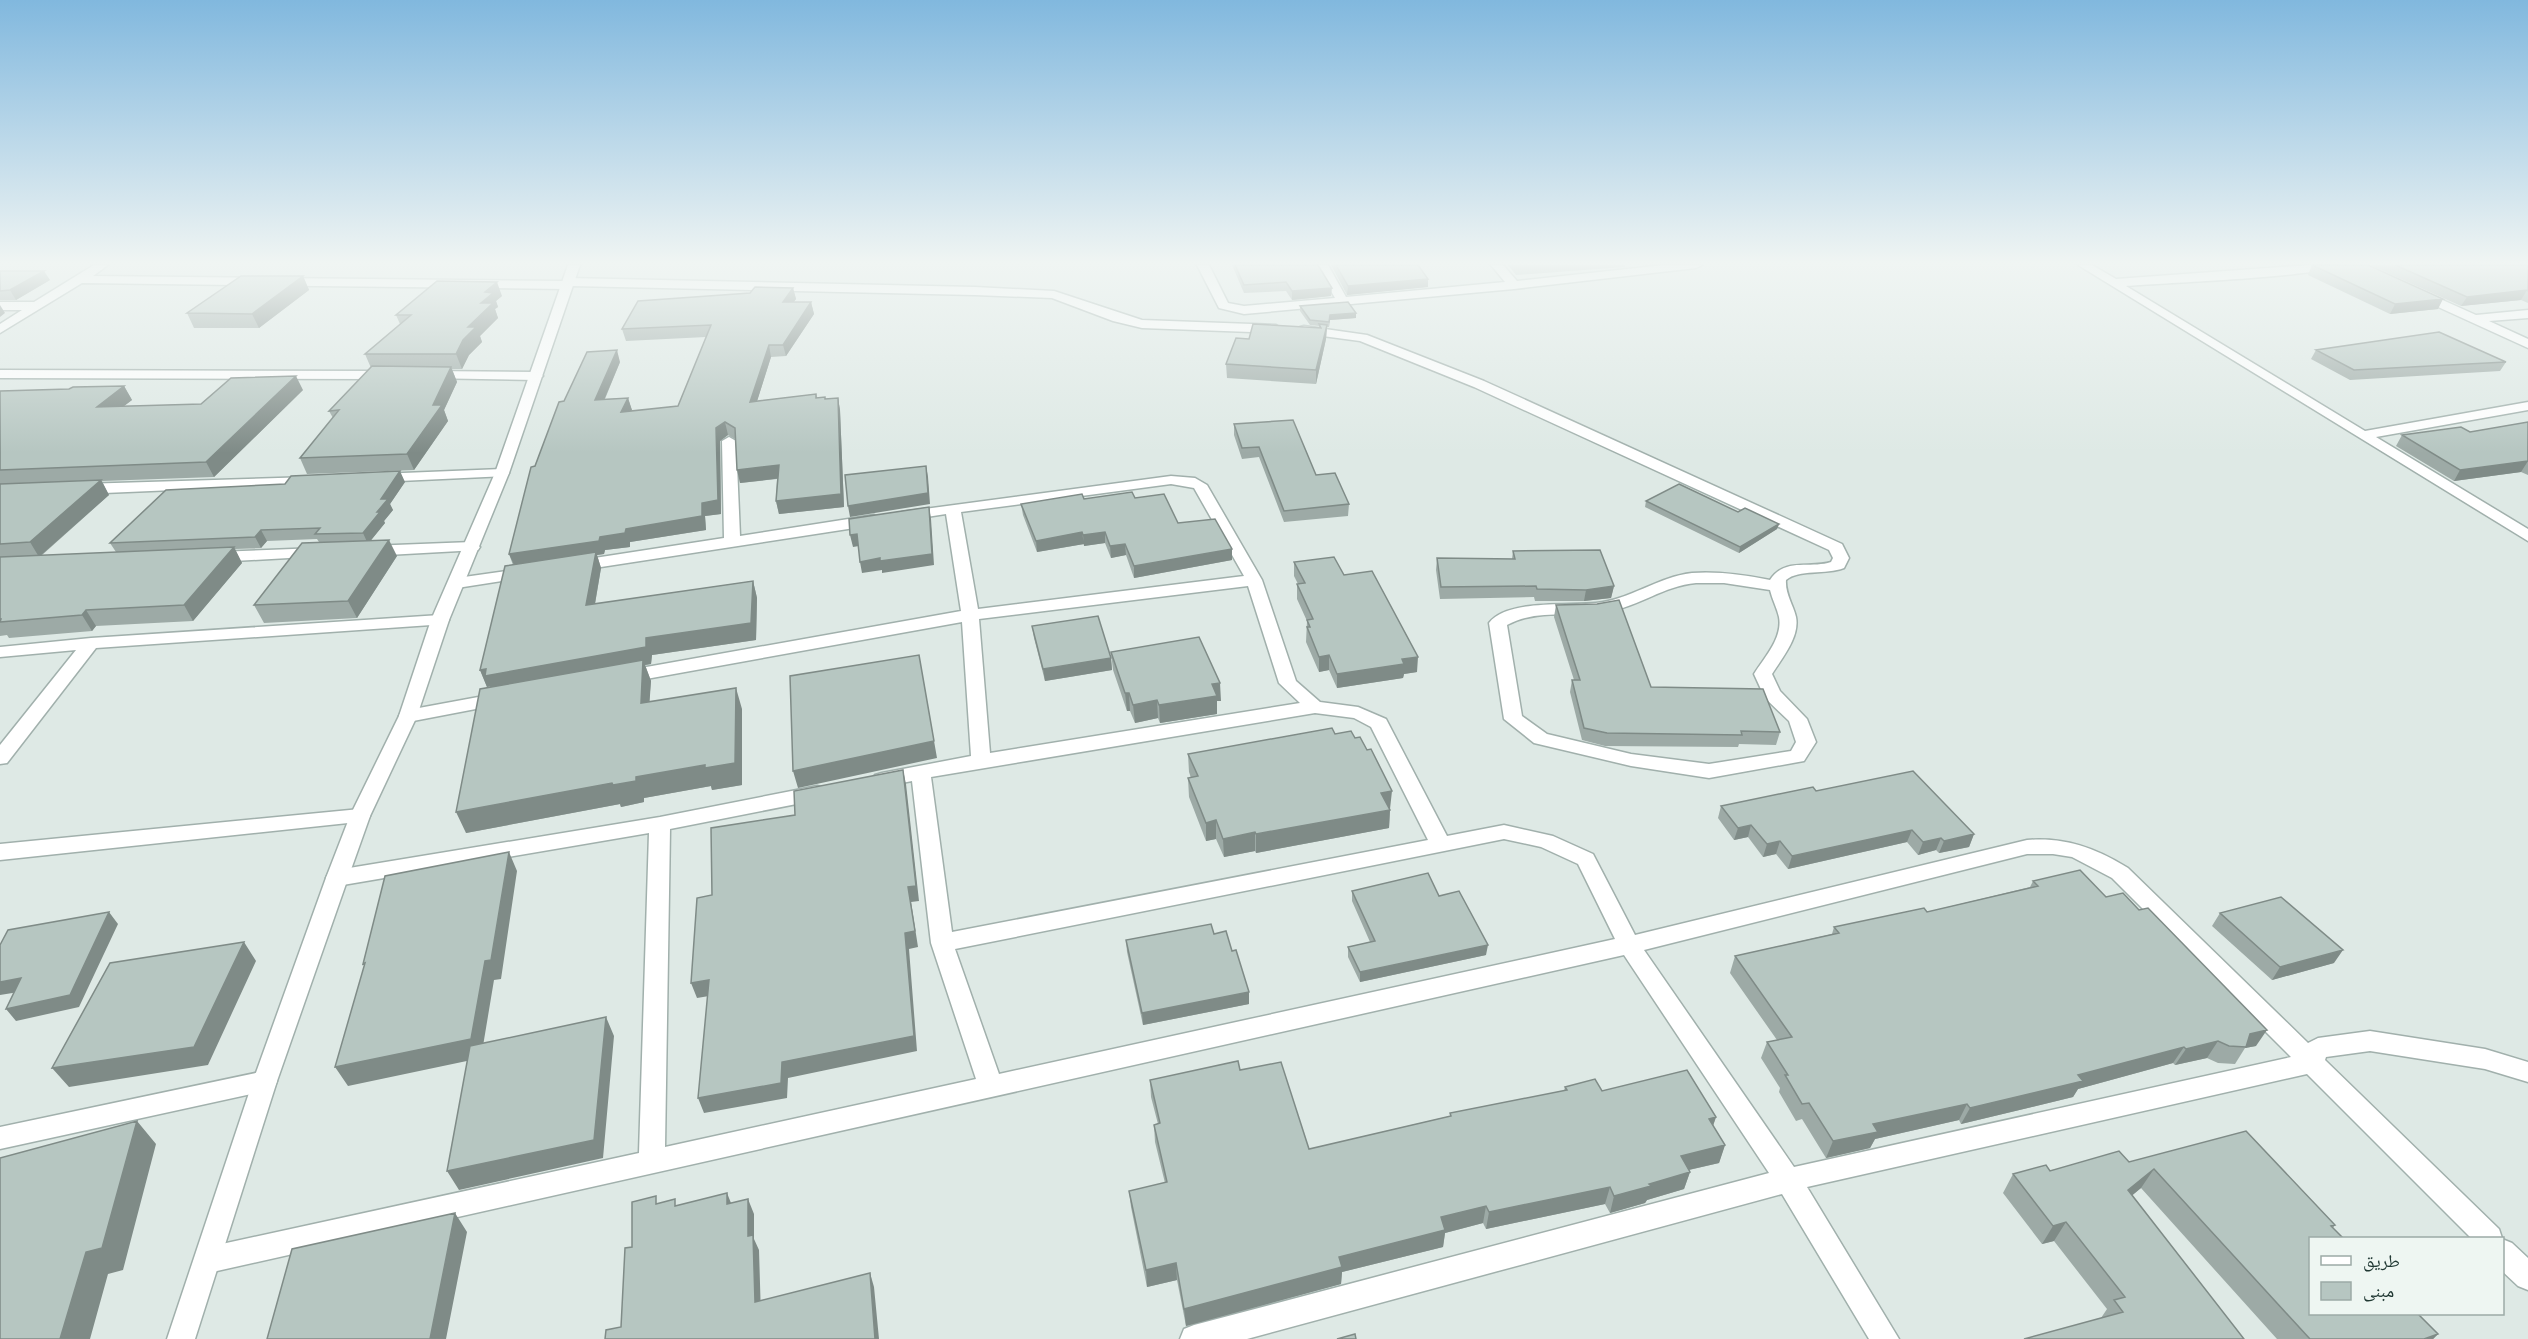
<svg xmlns="http://www.w3.org/2000/svg" width="2528" height="1339" viewBox="0 0 2528 1339" font-family="Commissioner,'Noto Naskh Arabic',sans-serif">
  <style>
    .lines { fill: none; stroke-linecap: round; stroke-linejoin: round }
    .minor-casing { stroke: #a1b0ac; stroke-width: 3 }
    .tertiary-casing { stroke: #a1b0ac; stroke-width: 3 }
    .minor { fill: #fff; fill-rule: evenodd }
    .tertiary { fill: #fff; fill-rule: evenodd }
    .wall { fill: #9daaa6 }
    .shaded-wall { fill: #7f8b87 }
    .building { fill: #b6c6c1; stroke: #7f8b87; stroke-width: 1.5 }
  </style>
  <rect width="100%" height="100%" fill="#dee9e5"/>
  <g class="lines">
    <defs>
      <path id="minor" d="M94,265H108L93,276L563,281L568,278L975,287L1054,291L1142,320L1276,325L1282,329L1276,333L1142,328L1113,321L1052,298L975,295L572,286L567,289L82,283L0,333V324L22,310H0V302H34Z
        M1197,265H1209L1228,303L1244,306L1335,298L1316,265H1328L1346,297L1505,282L1491,265H1503L1517,281L1664,265H1702L1696,268L1514,289L1244,314L1219,308Z
        M2078,265H2092L2116,279L2310,265H2339C2324,277 2157,283 2126,286L2365,431L2528,402V410L2376,437L2528,529V541Z
        M2418,289L2476,315L2528,310V318L2489,321L2528,339V348L2414,296L2412,293Z
        M1304,326L1367,335L1484,381L1842,544L1849,558L1844,568C1826,575 1799,569 1786,580C1785,594 1793,604 1796,617C1800,637 1782,658 1772,674L1780,691L1807,719L1816,742L1804,761L1709,778L1631,766L1534,743L1504,719L1489,623C1507,599 1569,606 1596,603C1630,600 1657,577 1692,573C1718,571 1745,575 1770,580C1785,557 1810,569 1831,562L1833,558L1829,550L1474,387L1360,341L1300,333L1298,330L1300,327ZM1696,583H1724L1770,590C1772,599 1777,608 1779,617C1783,638 1764,658 1754,674L1765,698L1789,721L1796,742L1791,751L1709,764L1631,754L1547,734L1522,716L1507,625C1538,608 1574,618 1608,612C1639,606 1664,586 1696,583Z
        M0,370L387,371L394,375L387,379L0,378Z
        M429,371L536,372L543,376L536,380L424,378L422,375Z
        M729,437L736,441L740,536L874,515L882,520L874,525L575,571L569,569L567,566L575,561L724,538L722,441Z
        M502,469L507,470L509,473L507,476L378,482L371,478L378,474Z
        M1171,476L1195,478L1207,485L1262,580L1296,681L1320,702L1358,707L1386,719L1447,836L1504,825L1553,836L1593,854L1635,935L2027,840C2065,837 2096,848 2128,868L2308,1043L2318,1038L2370,1031L2485,1049L2528,1062V1082L2485,1069L2370,1051L2326,1057L2325,1060L2499,1229L2502,1238H2471L2307,1074L1807,1187L1899,1339H1869L1782,1194L1247,1339H1180L1184,1329L1194,1325L1769,1173L1624,955L208,1273L198,1269L194,1260L198,1251L208,1247L639,1153L649,833L337,886L329,884L326,878L329,872L337,870L660,817L817,786L824,788L827,793L824,798L817,800L670,829L665,1147L976,1079L931,943L912,781L882,787L875,785L872,780L875,775L882,773L971,756L962,622L624,683L618,681L615,677L618,673L624,671L961,611L946,514L907,520L902,518L899,515L902,512ZM1171,484L1194,488L1244,576L978,609L961,512ZM1248,586L1279,683L1300,703L990,753L979,619ZM1315,713L1354,718L1371,727L1428,840L952,932L931,777ZM1504,839L1541,847L1578,864L1615,939L999,1074L955,949ZM2027,854H2053L2072,857L2112,878L2291,1057L1794,1167L1644,950Z
        M311,477L316,478L318,481L316,484L81,494L73,489L81,484Z
        M472,542L480,547L478,550L369,556L361,551L369,546Z
        M318,548L324,550L326,553L324,556L216,562L208,557L216,552Z
        M527,568L535,573L533,576L457,588L449,583L457,578Z
        M440,615L446,616L449,620L446,624L96,648L7,763L0,764V745L76,650L0,657V647L91,638Z
        M500,693L507,695L509,699L507,703L408,722L401,720L399,716L401,712L408,710Z
        M360,809L367,811L370,816L367,821L0,860V844Z
        M265,1071L274,1074L277,1081L274,1088L265,1091L0,1149V1127Z
        M2502,1239L2512,1243L2528,1258V1290L2518,1286L2502,1271Z"/>
      <path id="tertiary" d="M568,265H580L509,473L449,620L417,716L370,816L348,878L277,1081L195,1339H167L253,1081L326,878L350,816L399,716L431,620L495,473Z"/>
    </defs>
    <use href="#minor" class="minor-casing"/>
    <use href="#tertiary" class="tertiary-casing"/>
    <use href="#minor" class="minor"/>
    <use href="#tertiary" class="tertiary"/>
  </g>
  <path class="wall" d="M1232,265H1318L1331,296L1292,300L1286,291L1244,293Z
    M1331,265H1418L1428,279V287L1347,295Z
    M1508,265H1625V267L1516,275Z
    M2312,265L2438,309L2390,314L2308,275Z
    M2370,265H2528V303L2521,300L2461,306Z
    M0,271L50,280L16,300H0Z
    M303,276L309,290L259,328H194L187,313Z
    M793,288L796,299L794,302H811L814,314L786,356L771,357L757,401L816,394L817,398L825,399L838,398L840,410L844,507L779,514L776,501L777,479L740,483L735,439L728,435L720,441L721,514L705,516L706,530L630,542V547L605,550L604,554L597,555L601,568L595,604L753,581L757,598L756,640L652,655L651,664L645,665L651,681L649,702L742,709V785L712,790L711,786L644,798V802L621,807L620,804L466,833L490,687H487L480,670L513,565L509,554L535,466L564,401L620,362L605,399L628,398L632,411L678,406L706,337L626,341L622,329L750,293Z
    M502,296L496,301L498,307L495,309L498,318L480,336L482,342L469,355L462,369H452L457,382L444,410L448,421L414,470L307,474L300,458L333,418L329,411L371,368L365,354L400,324L396,315Z
    M1300,306L1356,313V318L1330,320L1329,327H1327L1326,339L1316,384L1227,378L1226,364L1249,339L1319,327V326L1310,325L1300,311Z
    M2316,350L2506,362L2500,371L2350,380L2311,359Z
    M124,386L132,400L123,406L201,404L303,390L214,477L102,481L109,495L41,556L116,552L110,543L405,482L390,504L393,510L384,521L385,523L371,540L397,556L357,618L264,623L254,605L319,542L317,539L267,541L261,548L235,549L242,563L193,621L96,626L92,631L9,638L7,635L0,636V391L69,389Z
    M2528,422V475L2521,472L2454,481L2396,446L2402,435L2470,432Z
    M1234,424L1316,475L1349,504L1348,516L1284,522L1259,457L1242,459L1234,435Z
    M1135,498L1178,523L1232,549V560L1134,578L1126,555L1111,558L1105,543L1084,546V544L1037,552L1023,515L1021,504L1084,499Z
    M1646,501L1738,512L1779,524L1777,529L1739,553L1645,507Z
    M1513,551L1614,586L1611,598L1584,601H1535L1534,597L1440,599L1436,570L1437,558L1512,559Z
    M1294,562L1344,575L1417,672L1404,674L1403,678L1337,688L1329,670L1319,672L1306,642L1307,621L1297,599V584H1298L1294,576Z
    M1556,605L1651,687L1780,732L1776,745L1739,744L1738,747L1605,746L1582,740L1570,692L1572,680H1574L1554,617Z
    M1032,626L1111,658L1112,670L1045,681L1034,638Z
    M1111,652L1221,701H1217V714L1160,723L1158,718L1135,723L1130,711H1127L1113,670Z
    M1335,734L1390,809L1389,828L1256,853L1255,851L1224,857L1216,839L1206,841L1189,797L1188,778H1191L1189,772L1188,754Z
    M1816,791L1974,834L1969,847L1939,853L1936,850L1918,855L1907,842L1788,869L1776,854L1763,857L1748,837L1734,840L1718,818L1721,806Z
    M2033,881L2256,1046L2245,1048L2235,1064L2218,1063L2207,1058L2175,1065L2173,1063L2078,1089L2073,1097L1961,1124L1959,1120L1875,1139L1870,1148L1826,1158L1802,1119L1796,1121L1779,1092L1780,1088L1761,1058L1767,1042L1777,1040L1730,973L1735,956L1832,934L1834,927L1927,912L2030,887Z
    M1352,891L1439,896L1486,955L1360,982L1348,957V947L1370,942L1352,901Z
    M2220,913L2334,963L2272,980L2212,926Z
    M1214,934L1232,951L1249,992V1004L1143,1025L1127,952L1126,940Z
    M1240,1070L1309,1149L1450,1116V1113L1564,1091L1565,1087L1602,1091L1716,1117L1713,1126L1725,1145L1719,1163L1689,1170L1690,1172L1684,1189L1647,1200L1645,1203L1610,1213L1605,1204L1486,1229L1483,1223L1445,1233L1443,1247L1342,1272L1341,1284L1186,1326L1177,1280L1147,1287L1131,1207L1129,1191L1165,1183L1155,1142L1154,1125L1158,1124L1151,1097L1150,1080Z
    M2129,1162L2335,1225L2333,1228L2438,1334L2433,1339H2277L2141,1188L2132,1195L2244,1339L2101,1318L2107,1309L2054,1241L2042,1244L2003,1193L2013,1174Z"/>
  <path class="shaded-wall" d="M44,271L50,280L16,300L10,290Z
    M303,276L309,290L259,328L252,314Z
    M1428,279V287L1347,295L1348,286Z
    M497,282L502,296L496,301L498,307L495,309L498,318L480,336L482,342L469,355L462,369L456,354L468,327L481,303L485,292Z
    M793,288L796,299L785,313L783,302Z
    M1332,288L1331,296L1292,300V291Z
    M2527,290L2521,300L2461,306L2467,297Z
    M2443,299L2438,309L2390,314L2395,304Z
    M811,302L814,314L786,356L783,345Z
    M0,305L5,313L0,317Z
    M1356,313V318L1330,320L1329,327L1330,315Z
    M1327,325L1326,339L1316,384V370Z
    M769,345L771,357L753,414L750,402Z
    M617,350L620,362L599,412L595,400Z
    M451,367L457,382L444,410L448,421L414,470L407,454L433,405Z
    M296,376L303,390L214,477L206,462Z
    M124,386L132,400L105,421L97,407Z
    M628,398L632,410L625,425L621,412Z
    M838,398L840,410L844,507L779,514L776,501Z
    M725,422L728,435L720,441L721,514L705,516L706,530L630,542V547L605,550L604,554L597,555L601,568L592,621L515,567L509,554L600,537L702,503L716,428Z
    M2528,461L2521,472L2454,481L2460,470Z
    M779,465L782,478L740,483L737,470Z
    M926,466L928,477L930,504L850,517L848,506Z
    M400,471L405,482L390,504L393,510L384,521L385,523L368,544L363,533L377,512L381,499Z
    M101,480L109,495L39,557L30,542Z
    M929,507L931,519L934,565L882,573V570L862,573L860,562Z
    M1779,524L1777,529L1739,553L1740,547Z
    M261,530L267,541L261,548L255,537Z
    M1082,532L1084,544L1037,552L1036,541Z
    M1105,532V543L1084,546L1083,535Z
    M857,534L859,546L853,547L850,535Z
    M389,540L397,556L357,618L348,601Z
    M1125,544L1126,555L1111,558L1110,546Z
    M234,547L242,563L193,621L184,605Z
    M1232,549V560L1134,578V566Z
    M753,581L757,598L756,640L652,655L651,664L645,665L651,681L648,724L493,693L490,686L487,687L480,670L646,638Z
    M1614,586L1611,598L1584,601L1586,590Z
    M86,610L96,626L92,631L82,615Z
    M919,655L937,758L798,788L793,771Z
    M1329,655V670L1319,672V657Z
    M1418,657L1417,672L1404,674L1403,678L1337,688V674L1402,659Z
    M1111,658L1112,670L1045,681L1043,669Z
    M1220,683L1221,701H1217V714L1160,723L1159,705L1212,684Z
    M736,688L742,709V785L712,790L711,786L644,798V802L621,807L620,804L466,833L456,812L612,783L636,777Z
    M1125,693H1129L1130,711H1127Z
    M1157,700L1158,718L1135,723L1133,705Z
    M903,770L906,784L919,901L911,902L918,947L909,949L917,1051L788,1078L787,1098L704,1113L698,1098L782,1062L905,933L908,887Z
    M1392,791L1390,809L1380,811L1381,793Z
    M1390,810L1389,828L1256,853V834Z
    M1216,820V839L1206,841V823Z
    M1751,825L1748,837L1734,840L1738,828Z
    M1912,830L1907,842L1788,869L1792,856Z
    M1255,832V851L1224,857L1223,839Z
    M1974,834L1969,847L1939,853L1944,841Z
    M1941,838L1936,850L1918,855L1923,842Z
    M1780,841L1776,854L1763,857L1767,844Z
    M509,852L517,871L501,979L494,980L481,1058L348,1086L335,1067L485,961Z
    M109,912L118,924L79,1007L16,1021L6,1009Z
    M244,942L256,961L208,1065L69,1087L52,1068Z
    M1488,945L1486,955L1360,982V972Z
    M2343,950L2334,963L2272,980L2280,967Z
    M21,978L31,990L0,995V982Z
    M709,980L715,995L697,998L691,983Z
    M1249,992V1004L1143,1025L1142,1013Z
    M606,1017L614,1036L603,1158L459,1190L447,1171Z
    M2267,1030L2256,1046L2245,1048L2250,1034Z
    M2218,1041L2207,1058L2175,1065L2186,1049Z
    M2184,1047L2173,1063L2078,1089L2073,1097L1961,1124L1970,1108L2078,1075Z
    M1967,1104L1959,1120L1875,1139L1870,1148L1826,1158L1833,1141L1873,1124Z
    M1716,1117L1710,1134L1709,1119Z
    M137,1121L156,1144L123,1270L108,1274L90,1339H60L86,1252Z
    M1725,1145L1719,1163L1675,1173L1681,1156Z
    M2154,1169L2141,1188L2116,1209L2128,1190Z
    M1690,1172L1684,1189L1647,1200L1645,1203L1610,1213L1614,1196L1649,1184Z
    M1610,1187L1605,1204L1486,1229L1489,1212Z
    M727,1193L733,1208L727,1204Z
    M748,1199L754,1214V1239L759,1250L761,1317L755,1302L748,1236Z
    M1486,1206L1483,1223L1445,1233L1443,1247L1342,1272L1341,1284L1186,1326L1184,1309L1339,1257L1441,1217Z
    M455,1213L467,1232L446,1339H430Z
    M2066,1222L2054,1241L2042,1244L2053,1226Z
    M1176,1263L1177,1280L1147,1287L1146,1270Z
    M870,1273L874,1287L879,1339H875Z
    M2438,1334L2433,1339H2424Z"/>
  <path class="building" d="M1235,265H1318L1332,288L1292,291L1286,282L1244,285Z
    M1336,265H1418L1428,279L1348,286Z
    M2312,265H2368L2443,299L2395,304Z
    M2395,265H2528V291L2527,290L2467,297Z
    M0,271H44L10,290L0,291Z
    M241,276H303L252,314L187,313Z
    M437,281L497,282L485,292L493,293L481,303H493L468,327H476L463,340L456,354H365L411,315H396Z
    M755,287L793,288L783,302H811L783,345H769L750,402L816,394V398L825,397V399L838,398L841,494L776,501L779,465L737,470L735,428L725,422L716,428L718,500L702,503V516L626,529L625,533L600,537L599,541L509,554L531,467L535,466L559,402L564,401L587,352L617,350L595,400L628,398L621,412L678,406L711,325L622,329L638,301L750,293Z
    M1348,302L1356,313L1330,315L1329,322L1310,320L1300,306Z
    M1253,324L1321,328L1319,324L1327,325L1316,370L1226,364L1236,338L1249,339Z
    M2439,332L2506,362L2354,370L2316,350Z
    M372,366L451,367L433,405H442L407,454L300,458L339,410L329,411Z
    M296,376L206,462L0,470V391L69,389L73,387L124,386L97,407L201,404L231,378Z
    M1293,420L1316,475L1335,473L1349,504L1284,511L1259,447L1242,448L1234,424Z
    M2528,422V461L2460,470L2402,435L2461,427L2470,432Z
    M926,466L928,493L848,506L845,475Z
    M400,471L381,499H388L377,512H380L363,533L315,534L320,528L261,530L255,537L110,543L166,490L285,484L291,476Z
    M101,480L30,542L0,544V484Z
    M1679,484L1738,512L1745,508L1779,524L1740,547L1646,501Z
    M1132,492L1135,498L1164,494L1178,523L1215,519L1232,549L1134,566L1125,544L1110,546L1105,532L1083,535L1082,532L1036,541L1021,504L1082,494L1084,499Z
    M929,507L932,554L880,561V558L860,562L857,534L850,535L849,519Z
    M389,540L348,601L254,605L302,543Z
    M234,547L184,605L86,610L82,615L0,622L1,619H0V557Z
    M1600,550L1614,586L1586,590L1537,589L1536,586L1441,587L1437,558L1515,559L1513,551Z
    M596,552L586,605L753,581L751,623L646,638V647L485,676L486,669L480,670L505,566Z
    M1334,557L1344,575L1372,571L1418,657L1402,659L1404,664L1337,674L1329,655L1319,657L1307,627H1310L1307,620L1313,619L1297,584L1305,583L1294,562Z
    M1619,600L1651,687L1763,689L1780,732L1741,731L1742,735L1607,733L1584,728L1572,680H1580L1556,605L1597,604Z
    M1098,616L1111,658L1043,669L1032,626Z
    M1199,637L1220,683L1212,684L1217,696L1159,705L1157,700L1133,705L1129,693H1125L1111,652Z
    M919,655L934,741L793,771L790,676Z
    M643,660L641,703L736,688L735,763L705,768V765L636,777V781L613,785L612,783L456,812L480,689Z
    M1332,728L1335,734L1351,731L1355,738L1360,737L1367,750L1371,749L1392,791L1381,793L1390,810L1256,834L1255,832L1223,839L1216,820L1206,823L1188,778L1198,776L1188,754Z
    M903,770L916,886L908,887L915,931L905,933L914,1036L782,1062L781,1083L698,1098L709,980L691,983L697,898L712,895L711,828L795,815L794,791Z
    M1913,771L1974,834L1944,841L1941,838L1923,842L1912,830L1792,856L1780,841L1767,844L1751,825L1738,828L1721,806L1813,787L1816,791Z
    M509,852L491,960L485,961L471,1039L335,1067L365,963L363,964L385,876Z
    M2080,870L2106,897L2123,893L2139,910L2148,908L2267,1030L2250,1034L2246,1047L2229,1046L2218,1041L2186,1049L2184,1047L2078,1075L2083,1081L1970,1108L1967,1104L1873,1124L1878,1132L1833,1141L1809,1103L1802,1104L1785,1075H1788L1767,1042L1792,1037L1735,956L1839,933L1834,927L1924,908L1927,912L2038,886L2033,881Z
    M1428,873L1439,896L1459,891L1488,945L1360,972L1348,947L1375,941L1352,891Z
    M2281,897L2343,950L2280,967L2220,913Z
    M109,912L70,995L6,1009L21,978L0,982V945L8,930Z
    M1211,924L1214,934L1226,931L1232,951L1236,950L1249,992L1142,1013L1126,940Z
    M244,942L194,1047L52,1068L110,963Z
    M606,1017L594,1140L447,1171L470,1046Z
    M1238,1061L1240,1070L1281,1062L1309,1149L1451,1116L1450,1113L1567,1090L1565,1087L1595,1079L1602,1091L1687,1070L1716,1117L1709,1119L1725,1145L1681,1156L1690,1172L1649,1184L1651,1186L1614,1196L1610,1187L1489,1212L1486,1206L1441,1217L1445,1230L1339,1257L1342,1267L1184,1309L1176,1263L1146,1270L1129,1191L1167,1182L1154,1125L1160,1123L1150,1080Z
    M137,1121L102,1248L86,1252L60,1339H0V1158Z
    M2246,1131L2335,1225L2331,1226L2344,1239H2310V1314H2418L2438,1334L2424,1339H2310L2154,1169L2128,1190L2244,1339H2024L2123,1312L2114,1300L2125,1297L2066,1222L2053,1226L2013,1174L2046,1165L2050,1171L2119,1151L2129,1162Z
    M727,1193V1204L748,1199V1236L753,1235L755,1302L870,1273L875,1339H605L606,1330L621,1327L625,1248L632,1247V1202L656,1196V1204L675,1199V1206Z
    M455,1213L430,1339H267L292,1249Z
    M1355,1334L1356,1339H1337Z"/>
  <linearGradient id="sky" x2="0" y2="1"><stop stop-color="#81b8de"/><stop offset="0.58" stop-color="#f0f5f3"/><stop offset="1" stop-color="#f0f5f3" stop-opacity="0"/></linearGradient>
  <rect width="2528" height="453" fill="url(#sky)"/>
  <rect x="2309" y="1237" width="195" height="78" fill="#eef6f2" stroke="#9caaa6" stroke-width="1.5"/>
  <rect x="2321" y="1256" width="30" height="9" fill="#ffffff" stroke="#9caaa6" stroke-width="1.5"/>
  <text x="2363" y="1267" font-size="18" fill="#203833">طريق</text>
  <rect x="2321" y="1282" width="30" height="18" fill="#b6c6c1" stroke="#9caaa6" stroke-width="1.5"/>
  <text x="2363" y="1297" font-size="18" fill="#203833">مبنى</text>
</svg>
